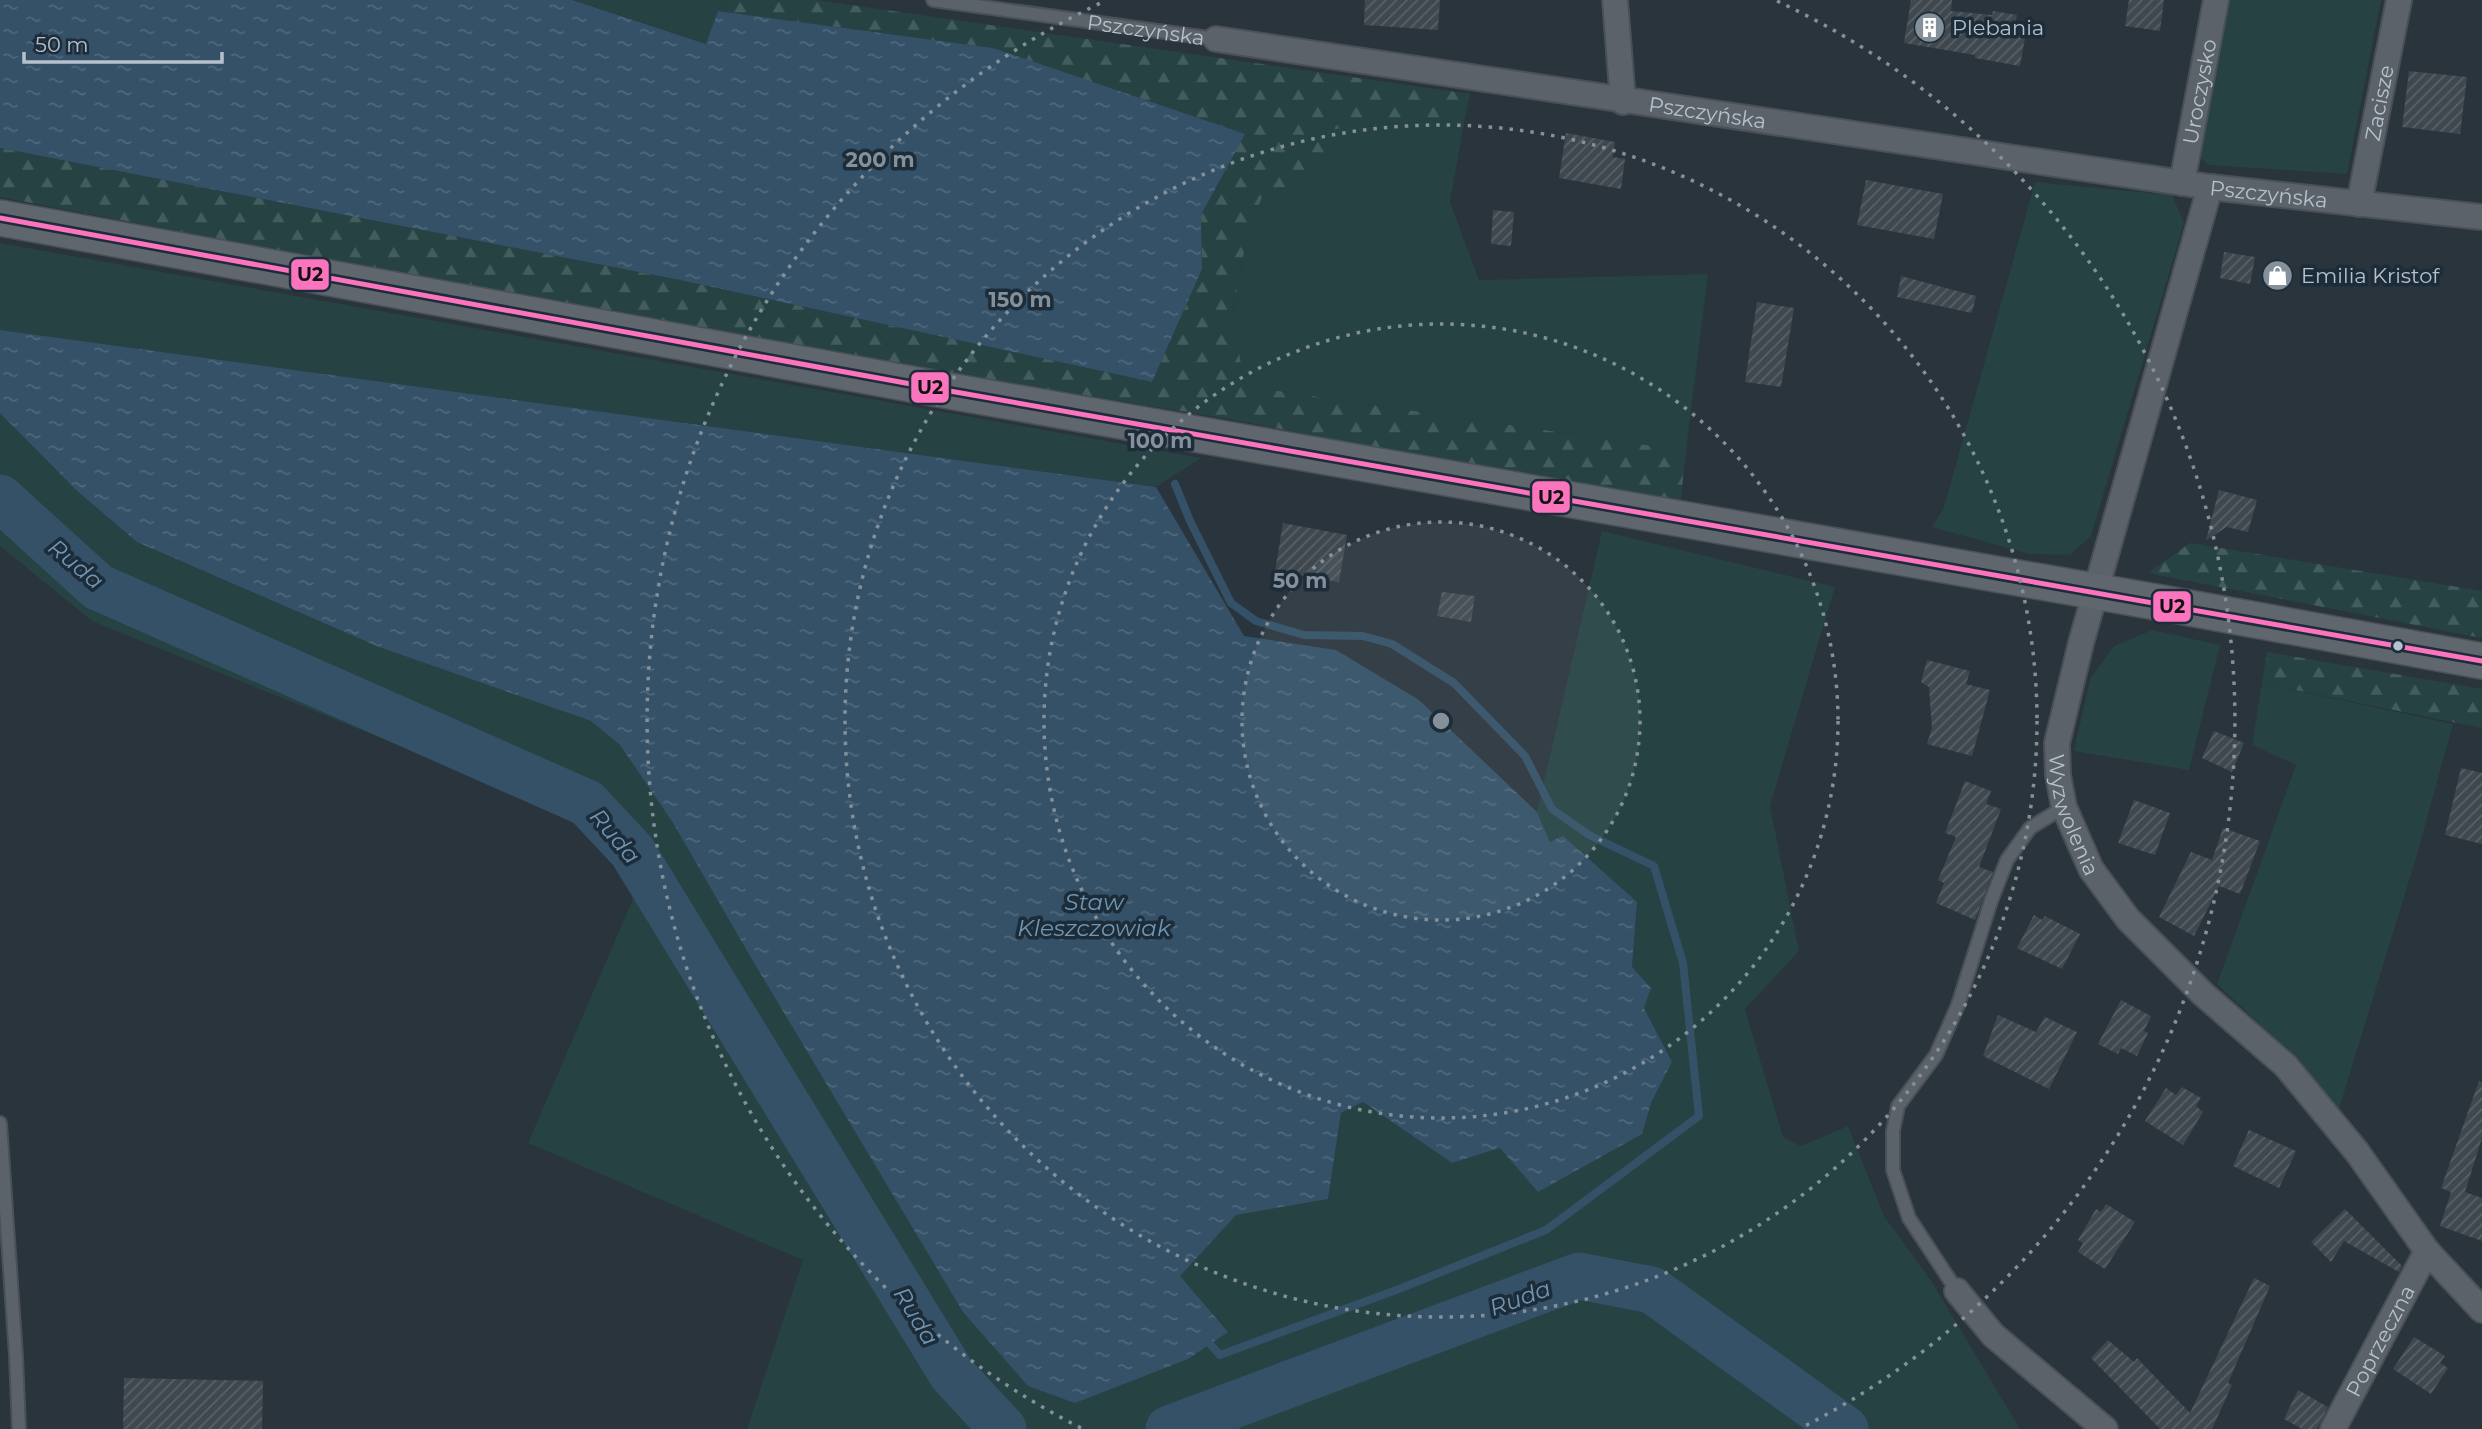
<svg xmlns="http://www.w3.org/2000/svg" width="2482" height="1429" viewBox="0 0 2482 1429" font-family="Montserrat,sans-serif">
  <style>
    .green { fill: #264243 }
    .forest { fill: url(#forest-firs) }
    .water { fill: url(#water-ripples) }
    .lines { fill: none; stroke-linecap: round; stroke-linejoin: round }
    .stream { stroke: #345168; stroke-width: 8 }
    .river { stroke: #345168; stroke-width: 47 }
    .building { fill: url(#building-hatch) }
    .lane-casing { stroke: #495056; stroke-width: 16 }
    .street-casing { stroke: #495056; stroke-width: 28 }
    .secondary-casing { stroke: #495056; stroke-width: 38 }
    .lane { stroke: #5c6269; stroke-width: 12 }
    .street { stroke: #5c6269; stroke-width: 24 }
    .secondary { stroke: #60666e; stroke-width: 35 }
    .bus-1-casing { stroke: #1c2c38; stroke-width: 10 }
    .bus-1 { stroke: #fc73be; stroke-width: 5 }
    .ring { fill: none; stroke: #84909a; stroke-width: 3.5; stroke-dasharray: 3.5 7 }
    .bus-dot { fill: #b5c1cd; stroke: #1c2c38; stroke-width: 2.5 }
    .labels { text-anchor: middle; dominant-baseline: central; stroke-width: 7; stroke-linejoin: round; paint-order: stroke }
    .poi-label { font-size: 21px; fill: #b5c1cd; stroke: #1c2c38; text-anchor: start }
    .street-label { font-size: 21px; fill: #b5c1cd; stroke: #1c2c38 }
    .water-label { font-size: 23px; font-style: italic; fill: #7196b3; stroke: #1c2c38 }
    .centre { fill: #84909a; stroke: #1c2c38; stroke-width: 3.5 }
    .ring-label { font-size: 21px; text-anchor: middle; font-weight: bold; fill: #84909a; stroke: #1c2c38; stroke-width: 7; stroke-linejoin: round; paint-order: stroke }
    .line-badge { stroke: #1c2c38; stroke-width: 2.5 }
    .pale-badge-label { font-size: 19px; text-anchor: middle; font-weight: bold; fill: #111 }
  </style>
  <defs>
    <pattern id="forest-firs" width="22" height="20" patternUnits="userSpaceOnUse" patternTransform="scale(1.75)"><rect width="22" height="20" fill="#264243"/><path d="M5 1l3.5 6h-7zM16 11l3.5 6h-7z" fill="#435c5d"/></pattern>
    <pattern id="water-ripples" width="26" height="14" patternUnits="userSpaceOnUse" patternTransform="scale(1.75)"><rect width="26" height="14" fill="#345168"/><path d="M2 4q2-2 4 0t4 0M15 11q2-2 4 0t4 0" fill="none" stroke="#4f687c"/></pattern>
    <pattern id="building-hatch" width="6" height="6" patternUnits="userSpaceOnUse" patternTransform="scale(1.75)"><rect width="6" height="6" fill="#40484f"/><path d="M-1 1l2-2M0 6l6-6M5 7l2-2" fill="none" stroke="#596167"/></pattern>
  </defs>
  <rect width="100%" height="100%" fill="#2a343c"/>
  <path class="green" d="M572,0H730L718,11L707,44Z
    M2224,0H2381L2347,174L2208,165L2194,152Z
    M1465,118L1450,202L1479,280L1708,274L1686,451L1245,386L1232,315L1247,237L1262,197L1332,167L1323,130Z
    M2035,182L2172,195L2184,223L2091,536L2070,555L2029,554L1932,527L1944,507Z
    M0,243L1201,458L1156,487L0,330Z
    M0,413L77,491L137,542L379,647L591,721L620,745L673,823L1188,1359L1227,1332L1179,1276L1236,1214L1328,1199L1341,1113L1363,1102L1452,1163L1500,1148L1642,1134L1651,1103L1672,1062L1644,1008L1651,988L1632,967L1637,902L1550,842L1537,812L1602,531L1835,587L1770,806L1799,951L1745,1009L1783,1137L1801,1146L1848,1126L1884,1216L1930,1279L2020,1429H747L803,1260L528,1143L638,887L583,820L92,621L0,546Z
    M2152,630L2220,645L2189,770L2074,751L2090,679L2114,646Z
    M2262,683L2453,724L2416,858L2338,1112L2289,1052L2217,984L2296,765L2252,745Z"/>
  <path class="forest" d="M730,0H817L1470,94L1465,118L1324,130L1332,167L1262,197L1247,237L1232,314L1245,386L1686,451L1680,506L1224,418L760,342L0,197V148L680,280L1152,382L1202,269L1201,216L1244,134L993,48L718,11Z
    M2190,543L2482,591V638L2148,573Z
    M2267,652L2482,689V728L2262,683Z"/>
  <path class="water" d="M0,0H572L706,44L718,11L993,48L1245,134L1201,215L1202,269L1152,382L680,280L0,148Z
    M0,330L1156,487L1244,636L1336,650L1419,700L1537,812L1550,842L1563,836L1637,902L1632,967L1651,988L1644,1008L1672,1062L1651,1103L1642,1134L1538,1192L1500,1148L1452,1163L1363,1102L1341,1113L1328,1199L1236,1215L1180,1276L1228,1332L1188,1359L1075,1403L1028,1386L963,1312L753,961L673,823L620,745L591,721L379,647L137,542L77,491L0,413Z"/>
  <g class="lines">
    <path class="stream" d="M1175,484L1190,521L1231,603L1256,621L1304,635L1363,636L1392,644L1454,683L1525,756L1552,809L1589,835L1654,866L1683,963L1699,1116L1546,1230L1399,1289L1220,1355L1210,1344
      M1228,1407L1236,1429"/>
    <path class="river" d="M0,498L98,587L587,803L632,851L952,1374L1003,1429
      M1169,1429L1579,1276L1652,1290L1845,1429"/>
  </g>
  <path class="building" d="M1365,0H1440L1438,30L1364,25Z
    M1911,0H1952L1951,11L1992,15L1993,11L2017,15L2015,25L2027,27L2020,66L1975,58V55L1904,43Z
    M2129,0H2164L2160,31L2125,26Z
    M2409,71L2467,77L2460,134L2402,127Z
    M1566,133L1615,142L1613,157L1625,159L1621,189L1559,178Z
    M1866,180L1943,194L1934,239L1857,225Z
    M1493,210L1514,212L1511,246L1491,244Z
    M2224,252L2255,257L2250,284L2220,278Z
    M1901,276L1976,296L1972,313L1897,297Z
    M1757,302L1794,308L1781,387L1745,382Z
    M2219,490L2257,500L2248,532L2227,527L2206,540Z
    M1283,523L1347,535L1339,582L1275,571Z
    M1442,592L1475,596L1471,622L1437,616Z
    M1927,660L1970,671L1966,684L1990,690L1972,756L1927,744L1932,728L1929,687L1921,682Z
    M2214,731L2244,743L2232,772L2202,758Z
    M2461,768L2482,773V844L2445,835Z
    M1965,781L1991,791L1986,804L2001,809L1979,867L1993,872L1975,920L1936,903L1944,883L1938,880L1956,837L1945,833Z
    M2134,800L2170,813L2155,855L2118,843Z
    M2223,828L2260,841L2240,894L2219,886L2194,936L2159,917L2191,852L2212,860Z
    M2034,915L2042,920L2045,916L2080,934L2062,969L2017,948Z
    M2121,1000L2151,1016L2144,1031L2148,1033L2137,1056L2121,1048L2118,1054L2098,1044Z
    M1998,1015L2036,1032L2045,1017L2077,1032L2049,1089L1983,1056Z
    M2479,1081L2482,1082V1138L2465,1192L2482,1198V1241L2440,1226L2451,1192L2441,1188Z
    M2182,1087L2201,1098L2196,1106L2203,1112L2183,1145L2145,1121L2166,1088L2176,1095Z
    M2249,1130L2296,1151L2279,1188L2233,1166Z
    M2106,1204L2135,1222L2105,1269L2078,1252L2083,1243L2078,1240L2096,1209L2101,1212Z
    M2345,1209L2402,1266L2399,1272L2344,1241L2331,1262L2311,1242Z
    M2254,1278L2270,1286L2228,1383L2232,1385L2212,1429H2160L2091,1358L2108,1340L2134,1362L2137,1358L2190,1413Z
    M2414,1337L2445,1356L2440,1363L2448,1368L2431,1394L2393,1369Z
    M124,1378L263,1381L262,1429H123Z
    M2298,1390L2328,1407L2317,1429H2302L2284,1419Z"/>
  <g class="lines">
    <defs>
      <g id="lane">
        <path id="s1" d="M933,0L1216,39"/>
        <path d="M0,1123L16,1356L19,1429"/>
        <path d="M1957,1291L1909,1218L1893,1170V1131L1898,1106L1936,1055L1958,1005L1991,901L2007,860L2030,828L2064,807"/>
      </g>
      <g id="street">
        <path d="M1615,0L1623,102"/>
        <path id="s2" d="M1216,39L2210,187L2482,217"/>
        <path id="s3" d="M2182,183L2216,0"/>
        <path id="s4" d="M2210,187L2081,643L2057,743L2058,775L2064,807L2091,869L2128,919L2203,994L2286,1066L2357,1152L2427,1251L2482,1310"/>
        <path id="s5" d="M2359,204L2399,0"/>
        <path d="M1957,1291L1993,1335L2105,1429"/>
        <path id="s6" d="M2333,1429L2427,1251"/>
      </g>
      <path id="secondary" d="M0,218L944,390L2173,605L2482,661"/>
    </defs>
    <use href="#lane" class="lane-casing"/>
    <use href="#street" class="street-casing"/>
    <use href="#secondary" class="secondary-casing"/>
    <use href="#lane" class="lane"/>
    <use href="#street" class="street"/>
    <use href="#secondary" class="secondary"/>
    <defs>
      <path id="bus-1" d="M0,218L944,390L2482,661"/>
    </defs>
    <use href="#bus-1" class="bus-1-casing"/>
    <use href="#bus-1" class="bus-1"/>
  </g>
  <circle cx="1441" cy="721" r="199" fill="#84909a" fill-opacity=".12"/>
  <g class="ring">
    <circle cx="1441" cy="721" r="199"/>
    <circle cx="1441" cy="721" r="397"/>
    <circle cx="1441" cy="721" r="596"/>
    <path d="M1081 1428A794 794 0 0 1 1105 1M1777 1A794 794 0 0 1 1801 1428"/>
  </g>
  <defs>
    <symbol id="building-disc" viewBox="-11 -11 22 22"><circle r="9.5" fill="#84909a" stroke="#1c2c38"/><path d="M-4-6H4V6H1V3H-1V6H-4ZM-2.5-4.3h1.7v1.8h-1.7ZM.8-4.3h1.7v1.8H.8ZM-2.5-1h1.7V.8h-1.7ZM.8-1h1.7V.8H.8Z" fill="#fff"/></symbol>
    <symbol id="shop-disc" viewBox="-11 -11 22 22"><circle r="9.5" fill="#84909a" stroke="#1c2c38"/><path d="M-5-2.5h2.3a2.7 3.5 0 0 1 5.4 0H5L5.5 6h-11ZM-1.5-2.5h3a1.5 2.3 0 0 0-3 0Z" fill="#fff"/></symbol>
  </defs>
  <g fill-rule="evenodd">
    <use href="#building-disc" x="1912" y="10" width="35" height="35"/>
    <use href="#shop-disc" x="2260" y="258" width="35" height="35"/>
  </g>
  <circle class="bus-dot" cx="2398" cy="646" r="6"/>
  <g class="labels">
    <g class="poi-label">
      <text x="1952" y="27">Plebania</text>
      <text x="2301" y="275">Emilia Kristof</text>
    </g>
    <g class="street-label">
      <text stroke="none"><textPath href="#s1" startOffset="215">Pszczyńska</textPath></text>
      <text stroke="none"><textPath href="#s3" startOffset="93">Uroczysko</textPath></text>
      <text stroke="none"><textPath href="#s5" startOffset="103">Zacisze</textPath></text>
      <text stroke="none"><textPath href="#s2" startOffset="497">Pszczyńska</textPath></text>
      <text stroke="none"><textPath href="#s2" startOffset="1064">Pszczyńska</textPath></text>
      <text stroke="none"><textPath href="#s4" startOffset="651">Wyzwolenia</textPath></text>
      <text stroke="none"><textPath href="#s6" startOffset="100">Poprzeczna</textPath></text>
    </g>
    <g class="water-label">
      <text transform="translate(76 564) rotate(40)">Ruda</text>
      <text transform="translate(615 836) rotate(50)">Ruda</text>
      <text x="1094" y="902">Staw<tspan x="1094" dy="26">Kleszczowiak</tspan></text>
      <text transform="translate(1520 1298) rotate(-20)">Ruda</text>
      <text transform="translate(916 1316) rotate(59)">Ruda</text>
    </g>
  </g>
  <circle cx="1441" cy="721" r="10" class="centre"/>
  <g class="ring-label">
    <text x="880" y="167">200 m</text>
    <text x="1020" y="307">150 m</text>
    <text x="1160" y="448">100 m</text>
    <text x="1300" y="588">50 m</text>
  </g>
  <g class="line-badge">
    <rect x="290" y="258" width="40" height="33" rx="7" fill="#fc73be"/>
    <rect x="910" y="371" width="40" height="33" rx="7" fill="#fc73be"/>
    <rect x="1531" y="480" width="40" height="34" rx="7" fill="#fc73be"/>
    <rect x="2152" y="590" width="40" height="33" rx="7" fill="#fc73be"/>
  </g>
  <g class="pale-badge-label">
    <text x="310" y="281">U2</text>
    <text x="930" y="394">U2</text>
    <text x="1551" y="504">U2</text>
    <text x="2172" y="613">U2</text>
  </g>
  <path d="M24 52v10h198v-10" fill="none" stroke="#b5c1cd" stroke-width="3.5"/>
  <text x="35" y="52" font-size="21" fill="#b5c1cd" stroke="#1c2c38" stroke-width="5" paint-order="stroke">50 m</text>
</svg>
